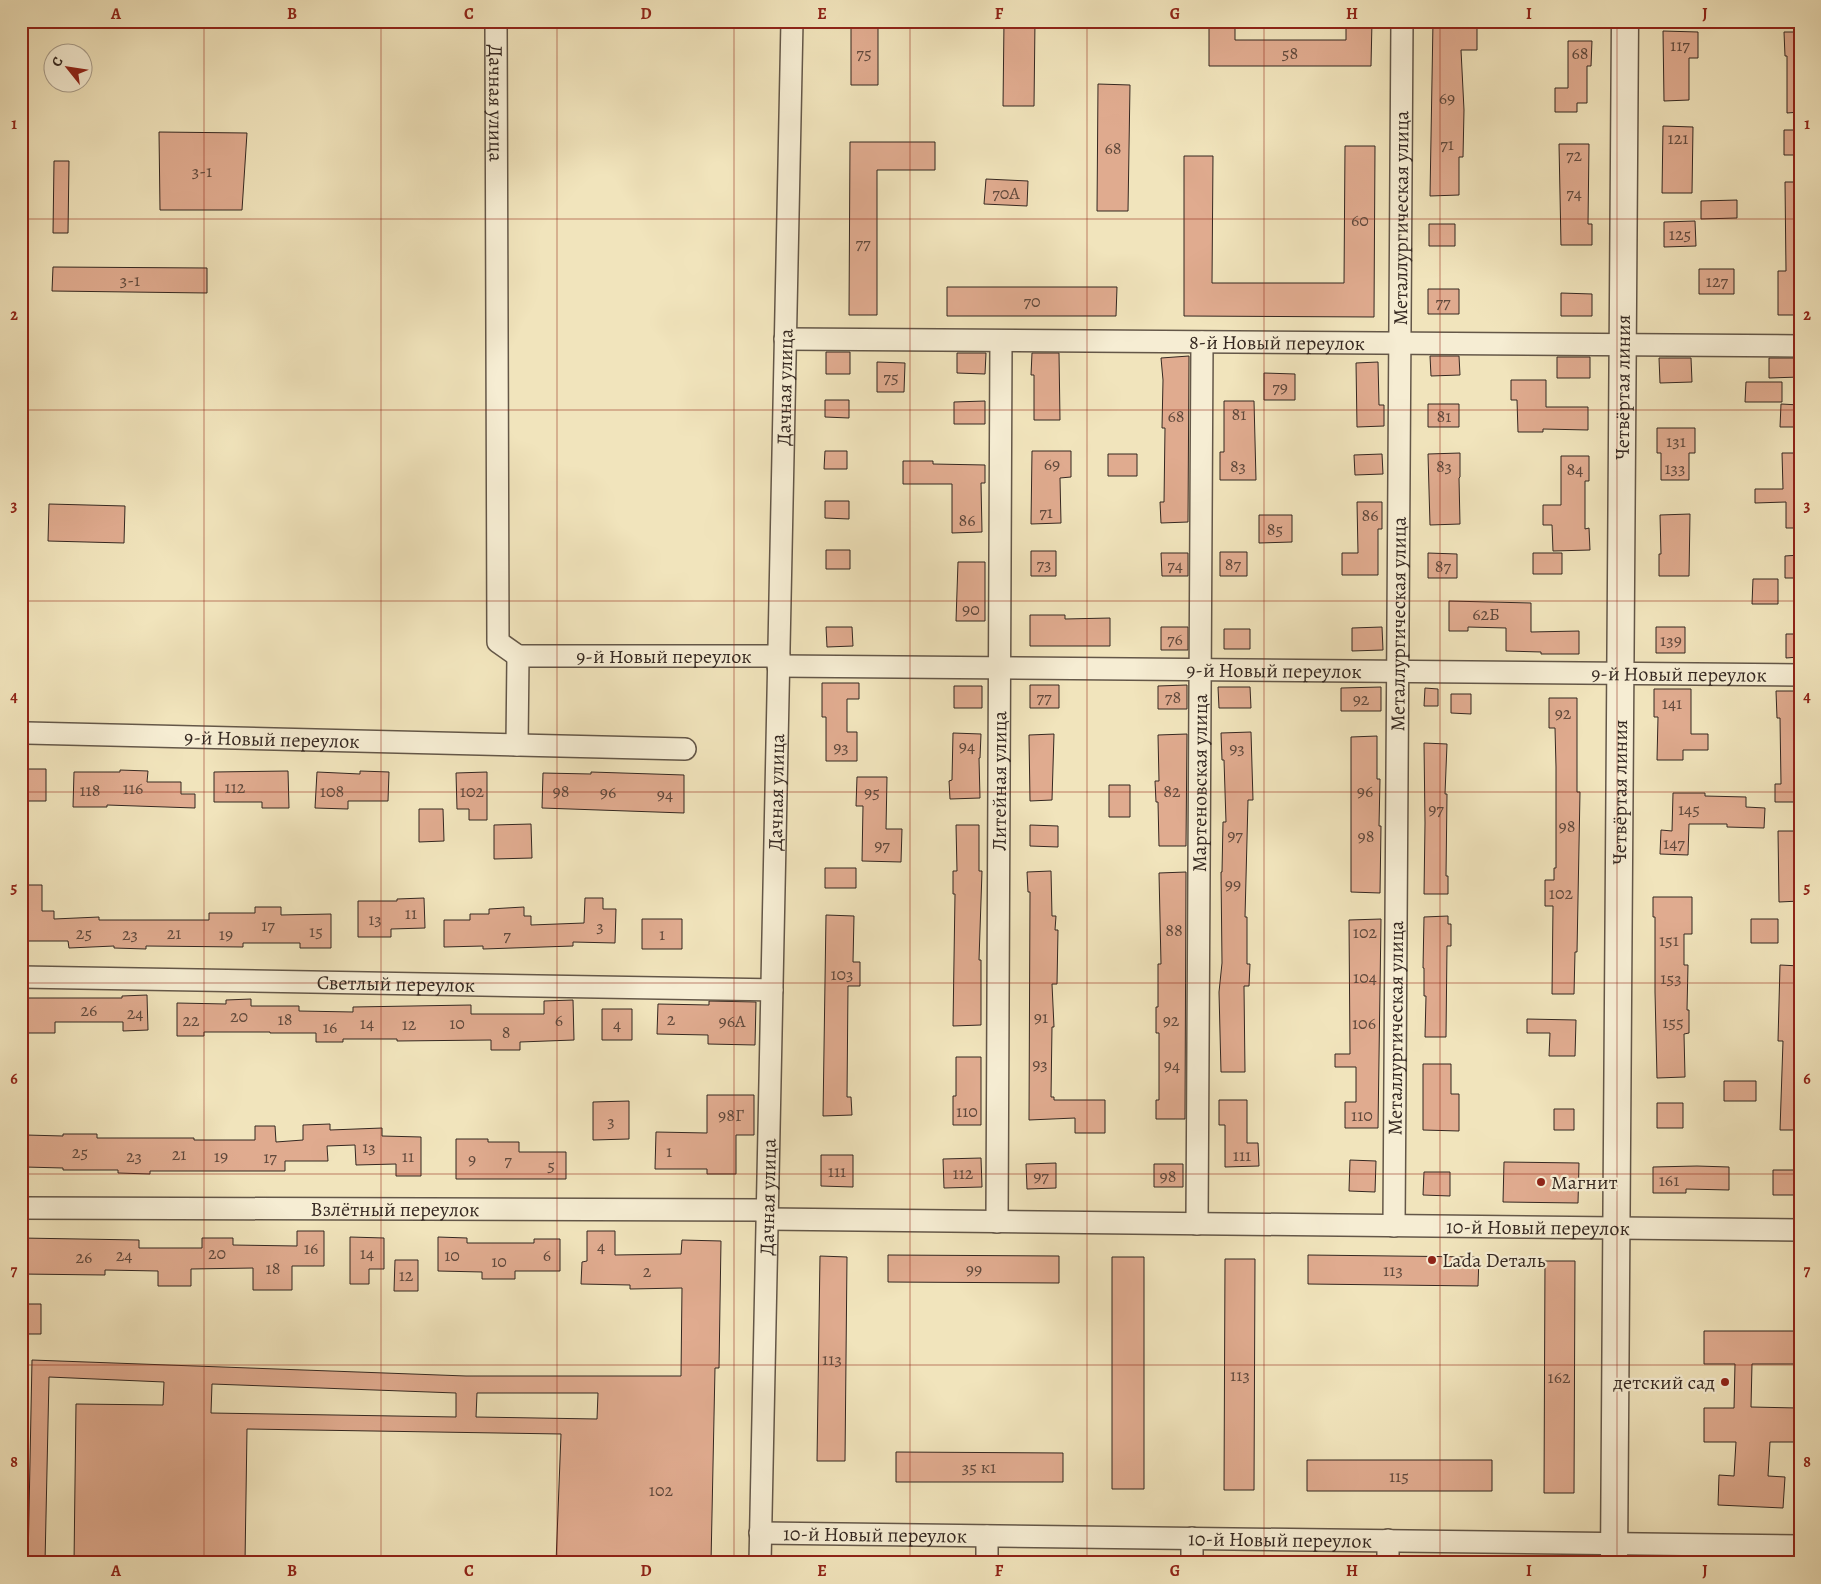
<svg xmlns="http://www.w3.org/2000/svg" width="1821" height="1584" viewBox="0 0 1821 1584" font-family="Alegreya,serif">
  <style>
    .building { fill: #e0ab8f; stroke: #352821; fill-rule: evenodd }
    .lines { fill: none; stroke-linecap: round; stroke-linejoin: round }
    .minor-casing { stroke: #645748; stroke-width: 24 }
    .tertiary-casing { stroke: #645748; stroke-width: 29 }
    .minor { stroke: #f6edd3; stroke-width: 21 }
    .tertiary { stroke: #f6edd3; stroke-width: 26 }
    .grid { fill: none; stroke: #8f2418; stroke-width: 1; stroke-opacity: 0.55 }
    .poi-dot { fill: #8f2418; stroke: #f6edd3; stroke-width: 2 }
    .labels { text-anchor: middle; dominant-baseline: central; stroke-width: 4.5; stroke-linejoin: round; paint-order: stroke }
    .number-label { font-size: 18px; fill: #60493c }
    .street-label { font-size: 20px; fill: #352821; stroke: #f6edd3 }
    .poi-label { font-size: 20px; fill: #352821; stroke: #f6edd3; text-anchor: start }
    .neatline { fill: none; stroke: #8f2418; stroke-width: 2 }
    .grid-label { font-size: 16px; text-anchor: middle; font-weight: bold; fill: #8f2418 }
  </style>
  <rect width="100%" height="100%" fill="#f1e4bc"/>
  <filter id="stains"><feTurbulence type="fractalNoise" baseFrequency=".004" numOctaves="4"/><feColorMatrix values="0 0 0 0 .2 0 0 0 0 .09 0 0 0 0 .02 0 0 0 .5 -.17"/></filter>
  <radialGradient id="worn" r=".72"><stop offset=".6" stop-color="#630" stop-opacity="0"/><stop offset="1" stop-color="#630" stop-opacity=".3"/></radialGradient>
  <path class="building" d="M851,21H878V85H851Z
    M1004,21H1035L1034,106H1003Z
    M1209,21H1235V40H1346V21H1372L1371,66H1209Z
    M1433,21H1477V50H1461L1464,110L1463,157H1459V195L1430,196Z
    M1663,31L1698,32V58H1689V100L1664,101Z
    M1784,32H1800V112L1787,113V56H1785Z
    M1568,41H1592L1591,66H1587V103H1577V112H1555V88H1568Z
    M1098,84L1130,85L1128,211H1097Z
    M1663,126L1693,127L1692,193H1662Z
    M1784,130H1800V155H1784Z
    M159,132L247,133L242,210H160Z
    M850,142H935V170H877V315H849Z
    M1559,144H1589L1588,224H1592V245H1561Z
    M1345,146H1375L1374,317L1184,316V156H1213L1212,283H1344Z
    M54,161H69L68,233H53Z
    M986,179L1028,181L1027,206L984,204Z
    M1785,182H1800V315H1778V271H1786Z
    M1737,200V218L1701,219V201Z
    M1695,221L1696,246L1664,247V222Z
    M1429,224H1455V246H1429Z
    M53,267L207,268V293L52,291Z
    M1699,269H1734V294H1699Z
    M947,287H1117L1116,316H947Z
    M1428,289H1459V314H1428Z
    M1561,293L1592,294V316H1561Z
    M826,352H850V374H826Z
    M957,353H986L985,374L957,373Z
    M1032,353H1059L1060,420H1034V375H1031Z
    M1189,356L1188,522L1161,523L1160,502H1164L1165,428H1162L1163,380L1161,358Z
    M1430,356H1459L1460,375L1431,376Z
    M1557,357H1590V378H1557Z
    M1659,358H1691L1692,382L1660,383Z
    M1769,358H1800V377L1769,378Z
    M877,362L905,363L904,392H877Z
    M1378,362L1379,405H1384V426L1357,427L1356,363Z
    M1264,373L1295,374V400H1264Z
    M1511,380H1546V407H1588V430L1543,429V432H1518L1517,400H1511Z
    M1746,382H1782V402H1745Z
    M825,400H849V418L825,417Z
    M985,401V424H954V402Z
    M1224,401H1254L1256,480H1220V452H1224Z
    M1428,404H1459V427H1428Z
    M1781,404L1800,405V427H1780Z
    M1657,428H1695V453H1689V480H1661V453H1657Z
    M825,451H847V469H824Z
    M1032,451H1071V477L1060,478L1061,523L1031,524Z
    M1460,453V477L1459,478L1460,524L1430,525L1428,454Z
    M1782,453H1800V528H1786V502L1755,503V489H1783Z
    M1108,454H1137V476H1108Z
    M1382,454L1383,474L1355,475L1354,455Z
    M1561,456H1589V481H1585V529L1589,528L1590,550L1553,551L1552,525H1543V505H1561Z
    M903,461H933V464L985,465V483H981L982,532L952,533V484H903Z
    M825,501H849V519L825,518Z
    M1357,502H1382V529H1378V575H1342V553H1358Z
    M49,504L125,506L124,543L48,541Z
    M1690,514L1689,576H1659V554H1661L1660,515Z
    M1259,515H1292V542L1259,543Z
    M826,550H850V569H826Z
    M1031,551H1056V576H1031Z
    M1220,552H1247V576H1220Z
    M1161,553H1188V576H1162Z
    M1428,553L1457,554V578H1428Z
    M1533,553H1562V574H1533Z
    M1800,555V578H1785V556Z
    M958,562H985V621H956Z
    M1753,579H1778V604H1752Z
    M1449,601L1531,603V632L1579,631V654H1541V652L1506,651V628L1468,627V631H1449Z
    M1030,615H1065V619L1110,618V646H1030Z
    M826,627H852L853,646L827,647Z
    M1161,627H1188V650H1161Z
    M1382,627L1383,650L1352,651V628Z
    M1656,627H1685V653H1656Z
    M1224,629H1250V649H1224Z
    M1786,634H1800V657L1786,658Z
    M822,683H859V699H847V732H857V761H826V717H822Z
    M1030,685H1059V708H1030Z
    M1187,685V709H1158V686Z
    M954,686H982V708H954Z
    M1218,687H1250L1251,708H1219Z
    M1381,687V711H1341V688Z
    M1425,688L1438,689V706H1424Z
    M1654,689H1691V734H1708V750H1683V760H1657L1658,717H1654Z
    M1776,691H1800V802H1775V784H1781L1780,718H1777Z
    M1451,694H1471V714L1451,713Z
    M1549,698H1577V792H1580L1577,952H1575L1574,994H1552L1553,906H1545V880H1554V868H1556V767L1555,728H1549Z
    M1251,732L1253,800H1248L1245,917H1247V964H1250L1249,986H1244L1245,1072H1221L1219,992L1222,963L1221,872H1222L1223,822H1226L1224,760H1222L1221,733Z
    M953,733L981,734L980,758H979L980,798L950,799L949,781L952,780Z
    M1054,734L1052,800L1030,801L1029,735Z
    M1187,734L1186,846H1159L1158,802H1156L1155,781H1159L1158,735Z
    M1377,736V779H1380L1379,826H1381L1380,893L1351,892V737Z
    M1424,743L1447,744L1445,794H1447L1446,876H1448V894H1424L1425,823Z
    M21,769H46V801H21Z
    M120,770L148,771L147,782H181V794H195V808L107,805V807H73L74,772H120Z
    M288,771L289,808H262V802H214V772Z
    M360,771L389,772L388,801H348V809L315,808L317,772L360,774Z
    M487,772V820H469V809H457L456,773Z
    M591,772L684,775V813L542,808L543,773L591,774Z
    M857,777H887L886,829H902L901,862L862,861L863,806H856Z
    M1109,785H1130V817H1109Z
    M1673,793H1705V796L1746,797V807L1765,808L1764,828L1727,827V824H1689L1688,855L1660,854L1661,830L1672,831Z
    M419,809H443L444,841L419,842Z
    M531,824L532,858L494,859V825Z
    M956,825H979V871H982L979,960H981V1025L953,1026L955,894H953V871H957Z
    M1030,825L1058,826V847L1030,846Z
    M1778,831H1800V901L1779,902Z
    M825,868H856V888H825Z
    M1051,871L1052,916H1056L1055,930H1058L1057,984H1052L1054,1027H1052L1051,1097H1054V1100H1105V1133H1075V1118L1029,1120L1030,892H1028L1027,872Z
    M1186,872L1185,1119H1156V1100H1159V1033H1156V1007H1158V964H1161L1159,873Z
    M22,885H42V911H54V919L99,917V920H209V913H255V907H281V915L331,914V948H300V943H243V947L146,946V949L114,948V946L69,948L68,941H22Z
    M1653,897H1692V934H1684V965H1688L1687,1010H1689V1033L1684,1034L1685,1077L1657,1078L1655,992V917H1653Z
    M424,898L425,928L391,929V937H358V901H397V899Z
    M585,898H603V909H616L615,943L573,942V946L483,949V946L444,947V920H470V914H489V909L524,907V916H531V925L584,923Z
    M826,915L854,916L853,962H860V986H848L847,1097H851L852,1115L823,1116Z
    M1448,916V924H1451V946H1447L1446,1037H1425L1426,996H1424V968H1423L1424,917Z
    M642,919H682V949H642Z
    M1381,919L1378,1128H1345V1102H1356V1067H1335V1054H1350L1349,920Z
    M1751,919H1778V943H1751Z
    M1780,965L1800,966V1130H1780L1783,1041H1778Z
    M147,995L148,1030L123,1031V1022H55V1033H24V998H122V996Z
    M251,999V1006H299V1011L353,1012V1007L471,1005V1014H544V1001L573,1000L574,1040L520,1042V1050H491V1040L397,1041V1039H343V1042H316V1033H270V1032H204V1036H177V1003L226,1004V1000Z
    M709,1001L756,1002L755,1045L708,1044V1035L657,1034L658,1004L709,1005Z
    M602,1009H632V1040H602Z
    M1527,1019L1576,1020L1575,1056H1549L1550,1033H1527Z
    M956,1057H981V1125H953V1096H956Z
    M1423,1064H1451V1094H1459V1131L1423,1130Z
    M1724,1081H1756V1101H1724Z
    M707,1095H754V1135H736V1174H707V1169H655L656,1132L707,1133Z
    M1219,1100H1247V1143H1258L1259,1166L1225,1167V1125H1219Z
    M629,1101V1139L593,1140V1102Z
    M1657,1103H1683V1128H1657Z
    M1554,1109H1574V1130H1554Z
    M330,1124V1130L382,1128V1136L421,1137V1176H396V1164L356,1165L355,1145L327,1146L328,1161H285V1171H150V1174L118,1173V1170H63V1168L25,1167L26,1135L63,1136V1134H97V1138H194V1140H255V1126H275L276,1142L303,1140V1125Z
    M456,1139H488V1142H519V1152H566V1179H456Z
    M821,1155H853V1187L821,1186Z
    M981,1158L982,1187L944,1188L943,1159Z
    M1350,1160L1376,1161L1375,1192L1349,1191Z
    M1504,1162L1579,1163L1578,1203L1503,1202Z
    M1056,1163V1188L1027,1189L1026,1164Z
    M1154,1164H1183V1187H1154Z
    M1697,1166L1729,1167V1190L1686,1189V1193H1653V1167Z
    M1773,1170H1800V1195H1773Z
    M1424,1172H1450V1196L1423,1195Z
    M297,1231H324V1266H292V1290H253V1268L191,1269V1286H158V1271L105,1270V1275L21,1274V1238L139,1240V1248H202V1238H233V1245L297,1246Z
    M587,1231H615V1255L681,1254L682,1240L721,1241L719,1368H715L711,1563H556L561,1434L247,1429L245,1563H74L76,1404L163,1405L164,1382L49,1377L45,1563H28L32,1360L466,1376H681L682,1288L630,1289V1285L581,1284L582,1262L587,1261ZM212,1384L456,1393V1417L211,1413ZM477,1393H598L597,1419L476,1417Z
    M350,1237L384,1238V1269H369V1284H350Z
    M438,1237L467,1238V1243H534V1239H560V1271H515V1279H482V1272L438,1271Z
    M888,1255L1059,1256V1283L888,1282Z
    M1308,1255L1479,1257L1478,1286L1308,1284Z
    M820,1256L847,1257L845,1461H817Z
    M1112,1257H1144V1489H1112Z
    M1225,1259H1255L1254,1490H1224Z
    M395,1260H418V1291H394Z
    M1545,1261H1575L1574,1493H1544Z
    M21,1304H41V1334H21Z
    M1704,1331H1798L1797,1364H1752L1751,1407L1797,1408V1442H1770L1768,1476L1785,1477L1783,1508L1718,1505L1719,1475L1734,1476L1736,1442H1704V1408H1734L1735,1364H1704Z
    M896,1452L1063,1453V1482H896Z
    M1307,1460H1492V1491H1307Z"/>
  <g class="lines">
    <defs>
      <g id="minor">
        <path id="s1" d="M496,21L498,642L518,656"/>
        <path id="s2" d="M785,339L1800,346"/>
        <path id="s3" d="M778,666L1800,675"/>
        <path id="s4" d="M27,733L685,749"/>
        <path id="s5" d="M517,745L518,656H779"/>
        <path id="s6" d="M21,977L772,990"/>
        <path id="s7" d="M21,1208L767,1210"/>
        <path id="s8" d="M767,1219L1800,1230"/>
        <path id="s9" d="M997,1222L1001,341"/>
        <path id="s10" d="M1197,1224L1202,342"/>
        <path id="s11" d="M1394,1226L1402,21"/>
        <path id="s12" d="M760,1533L1800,1546"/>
        <path id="s13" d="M760,1563L792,21"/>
        <path d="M987,1563V1536"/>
        <path d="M1192,1563V1538"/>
        <path d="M1388,1563V1540"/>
      </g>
      <g id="tertiary">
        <path id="s14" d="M1614,1563L1625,21"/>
      </g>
    </defs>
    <use href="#minor" class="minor-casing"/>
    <use href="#tertiary" class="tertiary-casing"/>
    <use href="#minor" class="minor"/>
    <use href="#tertiary" class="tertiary"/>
  </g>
  <path class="grid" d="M204,21V1563M381,21V1563M557,21V1563M734,21V1563M910,21V1563M1087,21V1563M1264,21V1563M1440,21V1563M1617,21V1563M21,219H1800M21,410H1800M21,601H1800M21,792H1800M21,983H1800M21,1174H1800M21,1365H1800"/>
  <g class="poi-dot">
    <circle cx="1541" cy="1182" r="5"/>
    <circle cx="1432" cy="1260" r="5"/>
    <circle cx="1725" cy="1382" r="5"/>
  </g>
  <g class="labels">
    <g class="number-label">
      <text x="1680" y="45">117</text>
      <text x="864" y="53">75</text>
      <text x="1290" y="53">58</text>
      <text x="1580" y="53">68</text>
      <text x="1447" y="98">69</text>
      <text x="1678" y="138">121</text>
      <text x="1447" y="144">71</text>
      <text x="1113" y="148">68</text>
      <text x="1574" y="155">72</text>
      <text x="202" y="171">3-1</text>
      <text x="1006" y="193">70А</text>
      <text x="1574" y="193">74</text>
      <text x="1360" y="220">60</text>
      <text x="1680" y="234">125</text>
      <text x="863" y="243">77</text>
      <text x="130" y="280">3-1</text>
      <text x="1717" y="281">127</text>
      <text x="1032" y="301">70</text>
      <text x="1443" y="302">77</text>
      <text x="891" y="377">75</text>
      <text x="1280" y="387">79</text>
      <text x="1239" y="414">81</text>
      <text x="1176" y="416">68</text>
      <text x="1444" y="416">81</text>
      <text x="1676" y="441">131</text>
      <text x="1052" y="464">69</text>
      <text x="1238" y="466">83</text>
      <text x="1444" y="466">83</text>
      <text x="1675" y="468">133</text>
      <text x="1575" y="469">84</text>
      <text x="1046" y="512">71</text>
      <text x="1370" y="515">86</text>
      <text x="967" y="520">86</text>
      <text x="1275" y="529">85</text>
      <text x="1044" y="564">73</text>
      <text x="1233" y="564">87</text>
      <text x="1175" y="565">74</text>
      <text x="1443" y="566">87</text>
      <text x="971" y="609">90</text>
      <text x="1486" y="614">62Б</text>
      <text x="1175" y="639">76</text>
      <text x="1671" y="640">139</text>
      <text x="1044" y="697">77</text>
      <text x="1173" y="697">78</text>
      <text x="1361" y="699">92</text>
      <text x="1672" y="703">141</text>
      <text x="1563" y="713">92</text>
      <text x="967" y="746">94</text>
      <text x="841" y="747">93</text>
      <text x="1237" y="748">93</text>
      <text x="235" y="787">112</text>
      <text x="133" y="788">116</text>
      <text x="90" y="790">118</text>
      <text x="332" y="791">108</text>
      <text x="472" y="791">102</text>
      <text x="561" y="791">98</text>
      <text x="1172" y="791">82</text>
      <text x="1365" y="791">96</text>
      <text x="608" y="792">96</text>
      <text x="872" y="792">95</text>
      <text x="665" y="794">94</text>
      <text x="1436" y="809">97</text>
      <text x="1689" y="809">145</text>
      <text x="1567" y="826">98</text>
      <text x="1235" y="835">97</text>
      <text x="1366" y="836">98</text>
      <text x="1674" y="843">147</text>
      <text x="882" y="845">97</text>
      <text x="1233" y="884">99</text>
      <text x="1561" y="893">102</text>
      <text x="411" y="913">11</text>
      <text x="375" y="919">13</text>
      <text x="268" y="925">17</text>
      <text x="600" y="926">3</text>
      <text x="1174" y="930">88</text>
      <text x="316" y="931">15</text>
      <text x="1365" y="932">102</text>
      <text x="84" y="933">25</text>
      <text x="174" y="933">21</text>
      <text x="130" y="934">23</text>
      <text x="226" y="934">19</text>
      <text x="662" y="934">1</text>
      <text x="507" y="935">7</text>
      <text x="1669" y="940">151</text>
      <text x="842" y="974">103</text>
      <text x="1365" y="977">104</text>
      <text x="1671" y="978">153</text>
      <text x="89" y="1010">26</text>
      <text x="135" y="1013">24</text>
      <text x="239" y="1016">20</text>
      <text x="1041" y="1017">91</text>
      <text x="285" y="1019">18</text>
      <text x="671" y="1019">2</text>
      <text x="191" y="1020">22</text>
      <text x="559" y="1020">6</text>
      <text x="1171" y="1020">92</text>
      <text x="732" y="1021">96А</text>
      <text x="1673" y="1022">155</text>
      <text x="367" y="1023">14</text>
      <text x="457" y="1023">10</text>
      <text x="1364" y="1023">106</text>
      <text x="409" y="1024">12</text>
      <text x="617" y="1024">4</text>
      <text x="330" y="1027">16</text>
      <text x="506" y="1032">8</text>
      <text x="1040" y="1064">93</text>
      <text x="1172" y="1065">94</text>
      <text x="967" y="1111">110</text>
      <text x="731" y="1115">98Г</text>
      <text x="1362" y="1115">110</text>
      <text x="611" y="1121">3</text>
      <text x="369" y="1147">13</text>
      <text x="669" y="1151">1</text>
      <text x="80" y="1152">25</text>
      <text x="179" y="1154">21</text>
      <text x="1242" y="1155">111</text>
      <text x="134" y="1156">23</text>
      <text x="221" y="1156">19</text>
      <text x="408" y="1156">11</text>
      <text x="270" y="1157">17</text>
      <text x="472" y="1159">9</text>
      <text x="508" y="1160">7</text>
      <text x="551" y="1165">5</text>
      <text x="837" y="1171">111</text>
      <text x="963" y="1173">112</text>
      <text x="1041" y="1176">97</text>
      <text x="1168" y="1176">98</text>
      <text x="1669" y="1180">161</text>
      <text x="601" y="1246">4</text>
      <text x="311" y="1248">16</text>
      <text x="217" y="1253">20</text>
      <text x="367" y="1253">14</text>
      <text x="124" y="1255">24</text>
      <text x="452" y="1255">10</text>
      <text x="547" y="1255">6</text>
      <text x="84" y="1257">26</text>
      <text x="499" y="1261">10</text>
      <text x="273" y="1268">18</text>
      <text x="974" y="1269">99</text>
      <text x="1393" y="1270">113</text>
      <text x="647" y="1271">2</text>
      <text x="406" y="1275">12</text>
      <text x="832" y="1359">113</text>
      <text x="1240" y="1375">113</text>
      <text x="1559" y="1377">162</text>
      <text x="979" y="1467">35 к1</text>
      <text x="1399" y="1476">115</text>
      <text x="661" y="1490">102</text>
    </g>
    <g class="street-label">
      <text stroke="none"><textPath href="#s1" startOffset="82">Дачная улица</textPath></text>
      <text stroke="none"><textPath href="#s11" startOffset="1008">Металлургическая улица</textPath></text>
      <text stroke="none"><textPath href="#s2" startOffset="492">8-й Новый переулок</textPath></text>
      <text stroke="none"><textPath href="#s13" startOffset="1176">Дачная улица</textPath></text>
      <text stroke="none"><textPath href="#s14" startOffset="1176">Четвёртая линия</textPath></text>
      <text stroke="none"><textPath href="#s11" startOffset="602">Металлургическая улица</textPath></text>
      <text stroke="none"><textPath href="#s5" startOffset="235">9-й Новый переулок</textPath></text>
      <text stroke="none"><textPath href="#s3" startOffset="496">9-й Новый переулок</textPath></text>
      <text stroke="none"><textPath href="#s3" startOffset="901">9-й Новый переулок</textPath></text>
      <text stroke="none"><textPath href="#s4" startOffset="245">9-й Новый переулок</textPath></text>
      <text stroke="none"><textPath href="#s9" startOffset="441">Литейная улица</textPath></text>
      <text stroke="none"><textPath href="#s10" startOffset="441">Мартеновская улица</textPath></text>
      <text stroke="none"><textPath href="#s13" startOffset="771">Дачная улица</textPath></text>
      <text stroke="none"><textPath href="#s14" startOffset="771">Четвёртая линия</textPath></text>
      <text stroke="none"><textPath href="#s6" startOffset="375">Светлый переулок</textPath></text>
      <text stroke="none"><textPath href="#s11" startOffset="198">Металлургическая улица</textPath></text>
      <text stroke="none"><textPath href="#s13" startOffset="366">Дачная улица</textPath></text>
      <text stroke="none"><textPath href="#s7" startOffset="374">Взлётный переулок</textPath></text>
      <text stroke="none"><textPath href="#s8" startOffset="771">10-й Новый переулок</textPath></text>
      <text stroke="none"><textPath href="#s12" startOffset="115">10-й Новый переулок</textPath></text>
      <text stroke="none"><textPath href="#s12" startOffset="520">10-й Новый переулок</textPath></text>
    </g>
    <g class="poi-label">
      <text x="1551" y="1182">Магнит</text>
      <text x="1442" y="1260">Lada Dеталь</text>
      <text x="1715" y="1382" text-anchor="end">детский сад</text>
    </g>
  </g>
  <rect width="1821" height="1584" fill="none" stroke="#f1e4bc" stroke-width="55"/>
  <g transform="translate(68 68) rotate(300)"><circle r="24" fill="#f6edd3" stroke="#a99e8c"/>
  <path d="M0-4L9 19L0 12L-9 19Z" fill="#8f2418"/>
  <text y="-8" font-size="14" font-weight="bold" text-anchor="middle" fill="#352821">С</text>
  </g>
  <rect x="28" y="28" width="1766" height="1528" class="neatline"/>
  <g class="grid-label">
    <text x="116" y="19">A</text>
    <text x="292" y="19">B</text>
    <text x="469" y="19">C</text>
    <text x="646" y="19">D</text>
    <text x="822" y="19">E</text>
    <text x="999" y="19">F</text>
    <text x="1175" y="19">G</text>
    <text x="1352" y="19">H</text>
    <text x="1529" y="19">I</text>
    <text x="1705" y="19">J</text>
    <text x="14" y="129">1</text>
    <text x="1807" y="129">1</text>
    <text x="14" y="320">2</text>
    <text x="1807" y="320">2</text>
    <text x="14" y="511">3</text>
    <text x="1807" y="511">3</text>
    <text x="14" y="702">4</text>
    <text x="1807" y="702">4</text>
    <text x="14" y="893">5</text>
    <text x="1807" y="893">5</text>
    <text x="14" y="1084">6</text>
    <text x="1807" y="1084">6</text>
    <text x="14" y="1276">7</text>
    <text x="1807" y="1276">7</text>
    <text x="14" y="1467">8</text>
    <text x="1807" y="1467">8</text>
    <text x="116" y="1576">A</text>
    <text x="292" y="1576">B</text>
    <text x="469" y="1576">C</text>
    <text x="646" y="1576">D</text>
    <text x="822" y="1576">E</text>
    <text x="999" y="1576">F</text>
    <text x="1175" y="1576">G</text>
    <text x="1352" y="1576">H</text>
    <text x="1529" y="1576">I</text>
    <text x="1705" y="1576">J</text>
  </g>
  <rect width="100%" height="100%" filter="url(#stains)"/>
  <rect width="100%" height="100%" fill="url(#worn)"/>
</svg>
